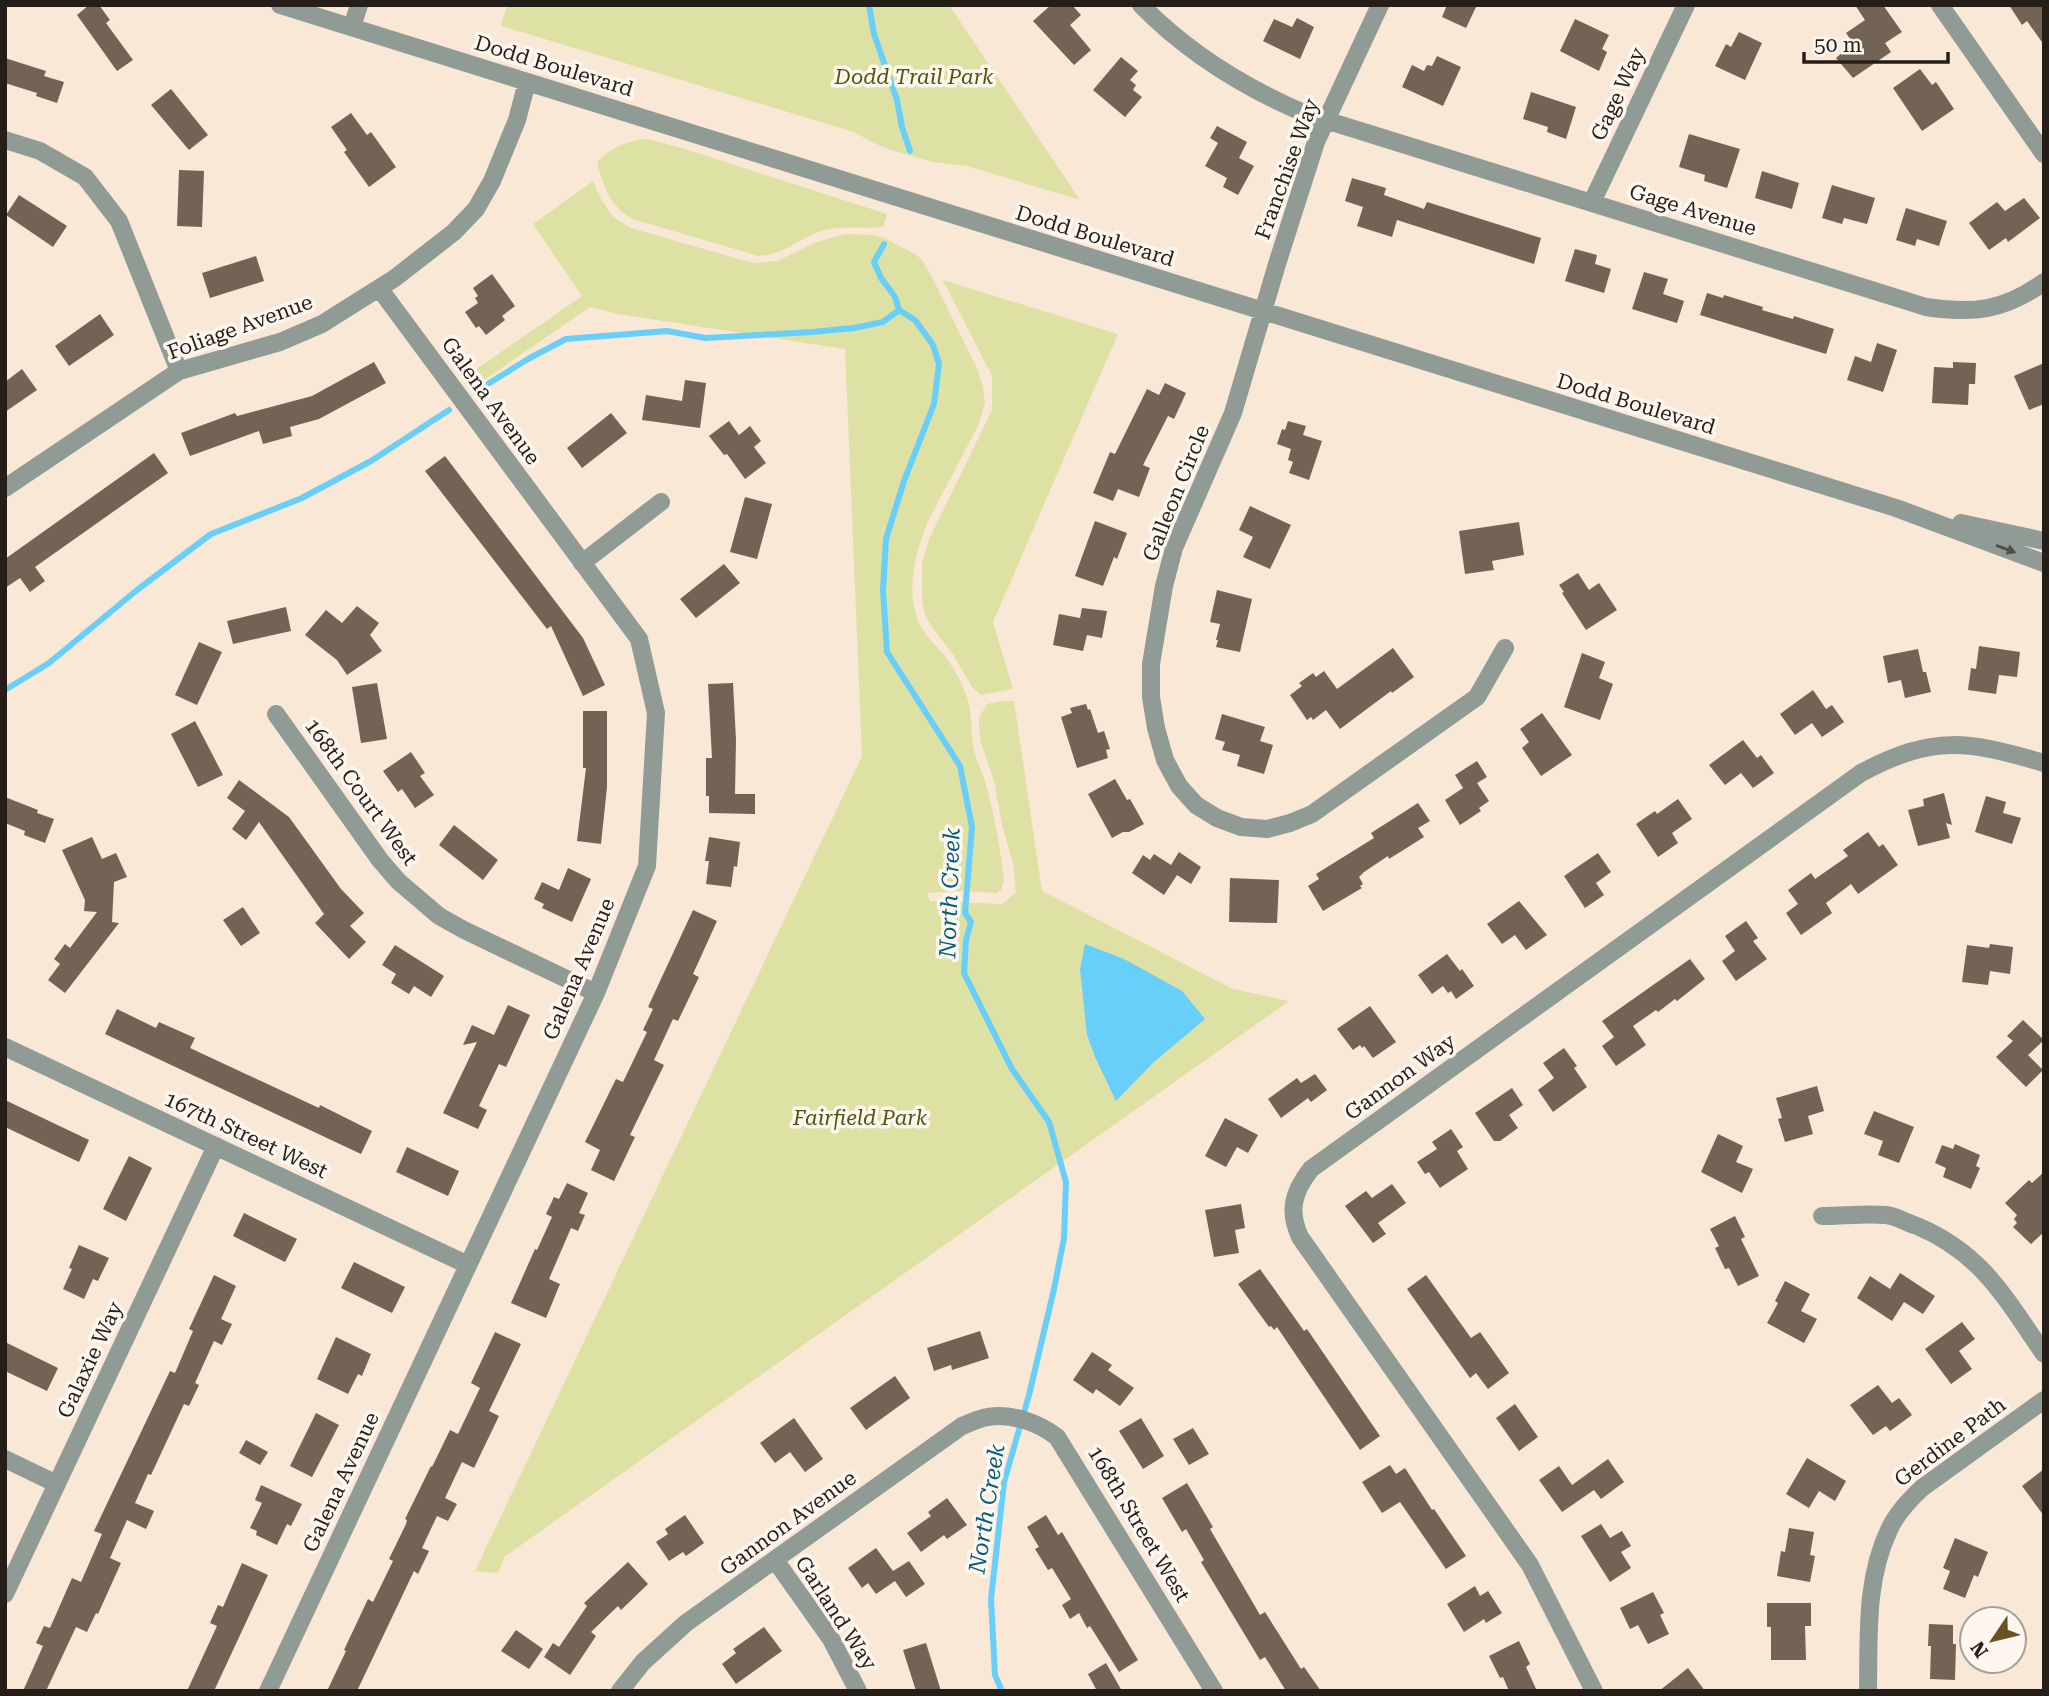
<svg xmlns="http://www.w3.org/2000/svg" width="2049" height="1696" viewBox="0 0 2049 1696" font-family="'Roboto Serif',serif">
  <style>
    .green { fill: #dee1a4; fill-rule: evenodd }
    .water { fill: #68cefa }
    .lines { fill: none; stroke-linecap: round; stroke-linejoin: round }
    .stream { stroke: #68cefa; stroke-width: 6 }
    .building { fill: #736354 }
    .minor { stroke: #919b95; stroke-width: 18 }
    .oneway { fill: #50504a }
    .labels { text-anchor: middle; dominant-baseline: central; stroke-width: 7; stroke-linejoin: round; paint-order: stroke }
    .street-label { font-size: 21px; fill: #251e18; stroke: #fef7f0 }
    .park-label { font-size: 21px; font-style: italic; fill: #52530e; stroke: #fef7f0 }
    .water-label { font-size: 23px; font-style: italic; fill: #035c79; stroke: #fef7f0 }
  </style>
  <rect width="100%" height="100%" fill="#fae8d6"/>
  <path class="green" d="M507,5H949L1080,200L967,166L933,162L888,149L872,142L854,132L501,26Z
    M642,139L652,140L685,149L887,214L883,227C863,229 841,225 821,231C799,238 784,255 759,256L632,219C610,206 603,186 597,162C610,148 624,143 642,139Z
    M593,181L599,195L612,216L631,228L746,261L755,263L777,261L817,242L845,234L874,235L884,238L917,255L922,260L932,277L976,366L983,386L985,403L978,426L928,521C915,553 903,598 923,630C928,639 937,646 944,655C953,667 962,682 967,697C973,714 970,733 974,750C978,766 986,780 989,796C996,824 1001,853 1004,881L1001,890L997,893L963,891L927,893L930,901L1002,904L1016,892L1013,863L1002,825L994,781L981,743L979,731V718L987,704L1001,701H1014L1042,891L1233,989L1289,1001L504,1557L498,1573L475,1571L862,756L845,349L618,314L590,307L474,387L465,377L582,296L533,224ZM1087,1035L1154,1062L1117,1100L1095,1057Z
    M943,280L1118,334L993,622L1013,689L981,695L972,687L954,656L932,627L926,617L922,601V564L929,539L992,410V376Z"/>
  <path class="water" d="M1085,944L1124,959L1182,991L1205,1019L1154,1062L1116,1101L1095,1057L1087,1035L1080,969Z"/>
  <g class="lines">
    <path class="stream" d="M869,5L874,34L897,100L902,127L910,151
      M884,244L874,262L881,278L895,297L899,310L915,320L933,345L939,364L934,404L904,481L886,539L883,590L887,652L960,766L972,827L965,913L971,922L966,940L964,973L1012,1069L1049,1122L1066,1182L1064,1238L1054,1289L1029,1395L1004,1482L991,1599L995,1675L1002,1691
      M475,392L528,359L566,339L667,331L705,338L812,332L854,328L883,322L899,310
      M5,690L49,663L137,590L211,534L302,498L371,461L449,410"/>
  </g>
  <path class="building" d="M89,5H99L110,20L106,23L133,60L117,71L77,15Z
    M1051,5H1072L1081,15L1070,25L1091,50L1074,65L1033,21Z
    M1447,5H1477L1466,28L1442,17Z
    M1855,5H1883L1902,32L1885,43L1891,52L1853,78L1836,58L1853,43L1846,33L1865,20Z
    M2009,5H2044V45L2027,21L2022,25Z
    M1297,18L1314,27L1300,59L1263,41L1274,19L1292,27Z
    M1575,19L1609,35L1602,49L1607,52L1599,71L1560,51Z
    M1739,32L1762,43L1745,80L1715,66L1726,44L1731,47Z
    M1437,56L1461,67L1443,106L1402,87L1412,65L1424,71L1427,65L1432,66Z
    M1121,57L1138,71L1130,80L1136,85L1133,90L1142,97L1125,117L1093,90Z
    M5,58L46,71L44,76L64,82L57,103L36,96L37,93L5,83Z
    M1920,69L1932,85L1936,82L1954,109L1922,131L1893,88Z
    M171,89L208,135L189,150L151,105Z
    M1531,92L1576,107L1566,139L1547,132L1548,127L1523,119Z
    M351,113L367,135L371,132L396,167L369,187L344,152L347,150L331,127Z
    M1217,126L1247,142L1239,158L1254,166L1238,195L1223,187L1227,178L1205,166L1218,143L1210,138Z
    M1689,134L1740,149L1727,188L1704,181L1705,175L1679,167Z
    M179,170L204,171L202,227L177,226Z
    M1762,171L1799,183L1792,209L1755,198Z
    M1352,178L1386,188L1384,195L1424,209L1427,202L1541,238L1534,264L1397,220L1392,237L1357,226L1363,207L1345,201Z
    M1832,185L1875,198L1867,224L1844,218L1842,224L1822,218Z
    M19,195L67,226L53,247L6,215Z
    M2024,198L2040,218L2008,242L2006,238L1989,250L1969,223L1997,202L2005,211Z
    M1906,208L1947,221L1939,246L1917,239L1915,246L1896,240Z
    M1575,249L1597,255L1595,264L1611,269L1604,293L1565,281Z
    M256,256L264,281L210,298L202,273Z
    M1644,272L1668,279L1663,294L1684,301L1677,323L1632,309Z
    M492,274L515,306L502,316L505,320L486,335L479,326L476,328L465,312L478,303L475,298L478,296L473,288Z
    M1707,293L1723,298L1724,295L1763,307L1762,310L1793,319L1794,316L1834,329L1826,354L1700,315Z
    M100,314L114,335L69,366L55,346Z
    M1877,343L1897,350L1883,392L1847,380L1855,356L1871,362Z
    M374,362L386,383L319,419L290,427L292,436L263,444L259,431L190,456L181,433L235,413L237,416L312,396Z
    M1953,362L1976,363L1975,384H1969L1968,405L1932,403L1934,367L1953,368Z
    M2044,363V404L2029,410L2014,376Z
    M22,369L37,390L5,412V382Z
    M685,380L706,383L700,428L642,420L646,395L682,401Z
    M1165,383L1186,393L1174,419L1168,416L1143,465L1150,468L1139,497L1118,489L1113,501L1093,493L1110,452L1115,454L1147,389L1159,395Z
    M611,413L627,433L582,468L567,448Z
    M729,421L739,435L750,426L761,441L754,447L766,463L745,479L727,454L724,455L709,436Z
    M1288,421L1306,426L1303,435L1322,441L1309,480L1289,473L1293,462L1288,460L1291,449L1277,444L1282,429L1285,430Z
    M154,453L168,473L35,567L45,581L30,592L20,578L5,588V559Z
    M445,456L583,638L605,685L583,696L551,626L547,629L425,471Z
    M745,497L772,504L757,559L730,552Z
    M1250,506L1291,525L1270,569L1243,557L1253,537L1239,530Z
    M1095,521L1127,533L1117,559L1114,557L1103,586L1075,576Z
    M1519,522L1524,555L1492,561L1494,570L1465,574L1459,531Z
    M724,564L740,583L696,618L680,599Z
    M1578,573L1589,590L1599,583L1617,610L1586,630L1562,593L1564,592L1559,585Z
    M1217,590L1252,599L1240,652L1216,647L1218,640H1216L1220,624L1210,622Z
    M357,606L379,623L370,635L382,651L347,675L337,660L305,635L326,610L342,623Z
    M286,607L291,631L233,644L227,621Z
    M1082,608L1107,611L1102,638L1087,635L1083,651L1053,645L1059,614L1080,618Z
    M199,642L222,652L197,705L175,695Z
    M1979,646L2020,652L2017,677L1999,675L1996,694L1968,690L1971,668L1976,669Z
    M1393,648L1414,677L1392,693L1391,691L1340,729L1326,710L1313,720L1311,717L1307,720L1290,695L1302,686L1299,683L1313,673L1316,677L1324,671L1337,689Z
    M1918,649L1923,672H1926L1931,692L1905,698L1901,680L1888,683L1883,656Z
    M1582,653L1605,662L1599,678L1613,684L1600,720L1564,707Z
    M377,683L387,739L361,743L352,687Z
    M733,683L736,740L735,794H755V814L709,813V796H706V758H712L708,684Z
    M1813,690L1826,709L1832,705L1844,722L1822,737L1812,723L1795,735L1780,714Z
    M1086,704L1088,710L1090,709L1098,733L1104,731L1110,749L1106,750L1108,758L1077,768L1061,717L1072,713L1070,708Z
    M583,711H607V787L601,844L577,841L586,768H583Z
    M1542,713L1572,755L1541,776L1522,748L1529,742L1520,729Z
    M1222,714L1265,727L1260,741L1273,745L1264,774L1237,766L1240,755L1222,750L1225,742L1215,739Z
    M195,721L223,775L198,787L171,734Z
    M1743,740L1757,758L1761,755L1774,773L1753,788L1741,773L1725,785L1709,765Z
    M411,752L425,773L420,776L434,795L415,808L402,789L398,792L383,771Z
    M1477,761L1487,777L1477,783L1489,801L1479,808L1481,811L1460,825L1445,800L1463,788L1455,775Z
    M1115,779L1127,800L1130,799L1144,824L1129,832H1123L1112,838L1088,794Z
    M239,780L289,817L341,889L364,913L350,926L366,942L349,959L315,923L324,914L259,822L246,840L232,829L245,811L227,798Z
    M1944,793L1952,825L1946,823L1950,838L1918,846L1908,810L1924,806L1923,799Z
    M1986,796L2006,802L2003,813L2021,818L2012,844L1975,832Z
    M5,797L38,810L37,813L54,819L45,843L24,835L25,831L5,823Z
    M1678,799L1692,819L1672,833L1678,843L1658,857L1636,824L1655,811L1657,814Z
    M1418,803L1430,821L1418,828L1424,837L1389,859L1388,856L1364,872L1359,877L1363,884L1360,886L1362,888L1323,911L1308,886L1319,879L1316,874L1374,838L1371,833Z
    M454,825L498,860L483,880L439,845Z
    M1868,832L1879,847L1883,844L1898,865L1858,894L1851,884L1826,903L1832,913L1801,935L1786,913L1798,904L1788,890L1811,873L1815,879L1848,856L1843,850Z
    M92,837L102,859L116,853L127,877L114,882L112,922L119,923L65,993L48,980L60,964L54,959L65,944L70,948L97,912L84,911L85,900L62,850Z
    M709,837L740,842L737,867L734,866L731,887L706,884L709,861H705Z
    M1179,852L1201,867L1191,884L1177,875L1164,895L1132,873L1143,855L1150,860L1154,854L1171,865Z
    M1598,853L1611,872L1596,883L1604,895L1585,908L1564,876Z
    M568,868L591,879L572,922L542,908L544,904L534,899L542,882L559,890Z
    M1230,878L1279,880L1277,923L1229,922Z
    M1519,901L1547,935L1526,950L1515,935L1502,944L1487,924Z
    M243,907L260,933L241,946L223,920Z
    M693,910L717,921L693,974L699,977L678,1021L673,1019L654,1060L664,1065L630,1135L635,1137L614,1181L591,1170L600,1150L585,1142L616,1079L623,1082L647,1032L643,1030L653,1009L648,1007Z
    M1746,921L1758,938L1753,941L1767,959L1736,981L1722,961L1735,951L1725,936Z
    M1990,944L2013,947L2010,974L1990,971L1988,985L1962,982L1967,945L1989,948Z
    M395,945L444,976L431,997L414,986L409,994L391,983L396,974L382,965Z
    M1447,954L1460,971L1462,969L1474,986L1456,999L1451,991L1448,993L1443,986L1432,994L1418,975Z
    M1690,959L1705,979L1677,1001L1675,999L1658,1012L1656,1010L1633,1026L1646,1045L1616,1066L1602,1046L1614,1037L1602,1021Z
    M508,1005L530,1015L506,1067L499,1064L479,1106L487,1110L478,1129L443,1113L477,1042L463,1045L472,1025L494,1035Z
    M1370,1006L1396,1042L1373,1058L1364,1046L1362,1048L1360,1045L1353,1050L1337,1029Z
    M117,1009L156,1028L159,1022L195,1038L190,1048L319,1108L320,1105L372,1131L361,1154L105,1034Z
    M2023,1020L2044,1040L2028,1055L2043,1070L2026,1087L1996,1057L2013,1041L2007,1036Z
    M1564,1048L1577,1066L1574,1068L1587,1087L1553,1112L1538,1090L1554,1078L1543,1063Z
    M1315,1074L1327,1090L1311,1102L1308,1098L1281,1118L1268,1099L1297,1078L1301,1083Z
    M1817,1086L1824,1111L1808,1116L1813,1134L1785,1142L1778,1119L1782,1118L1776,1098Z
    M1512,1088L1523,1105L1509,1115L1518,1128L1500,1141H1494L1475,1113Z
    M5,1100L89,1140L79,1162L5,1127Z
    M1874,1111L1914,1127L1899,1163L1878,1155L1883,1141L1864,1134Z
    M1225,1118L1258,1135L1248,1153L1237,1147L1226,1167L1205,1156Z
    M1451,1129L1463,1147L1457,1151L1468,1169L1440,1188L1429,1172L1425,1174L1417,1162L1437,1149L1432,1142Z
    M1718,1134L1743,1146L1736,1162L1753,1169L1742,1193L1701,1172Z
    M1955,1144L1980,1155L1976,1166L1980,1168L1971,1189L1943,1177L1946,1168L1935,1163L1942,1145L1953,1149Z
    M407,1147L459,1171L448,1196L396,1172Z
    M129,1156L152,1168L126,1221L103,1209Z
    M2044,1172V1232L2031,1244L2013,1227L2017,1223L2014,1219L2017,1215L2005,1203L2029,1180L2032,1183Z
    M567,1183L588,1193L579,1213L585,1215L578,1231L571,1228L549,1279L560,1284L546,1318L511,1303L535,1249L537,1250L552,1217L546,1214L554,1197L559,1199Z
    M1392,1184L1406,1203L1378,1223L1386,1234L1373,1243L1345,1206L1366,1191L1372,1198Z
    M1241,1204L1245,1228L1235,1230L1239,1253L1214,1257L1205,1210Z
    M244,1213L297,1239L285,1262L233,1236Z
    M1735,1216L1745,1237L1741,1239L1759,1276L1738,1286L1729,1268L1725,1269L1715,1248L1719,1246L1710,1229Z
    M79,1245L109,1258L98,1281L93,1279L84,1299L63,1289L72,1269L69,1268Z
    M354,1262L405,1287L392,1313L341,1288Z
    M1260,1269L1304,1331L1307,1329L1380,1436L1360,1450L1277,1327L1274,1330L1271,1326L1269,1327L1238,1284Z
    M1900,1273L1935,1296L1923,1314L1904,1302L1892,1321L1857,1298L1870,1276L1890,1289Z
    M214,1275L236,1286L221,1319L232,1324L222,1345L214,1341L195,1383L199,1385L189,1406L184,1404L151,1475L148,1474L135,1503L154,1511L146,1529L127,1520L110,1558L121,1563L98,1614L96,1613L87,1632L76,1627L46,1691H23L43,1646L36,1643L44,1626L50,1628L72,1578L81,1582L102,1534L94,1531L170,1371L175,1373L193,1331L189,1329Z
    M1426,1275L1471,1338L1480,1332L1509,1373L1488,1389L1476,1373L1470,1378L1407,1289Z
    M1785,1281L1810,1294L1801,1311L1817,1319L1804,1343L1767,1323L1778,1303L1775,1301Z
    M1962,1322L1975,1339L1959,1351L1972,1369L1951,1384L1925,1349Z
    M980,1331L989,1358L952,1370L951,1365L934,1371L927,1348Z
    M495,1332L521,1344L489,1411L499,1416L474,1468L462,1462L445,1498L457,1504L448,1521L437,1516L422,1548L429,1551L418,1574L414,1571L357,1691H327L346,1651L344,1650L368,1599L373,1602L393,1561L389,1559L406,1524L407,1520L405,1519L431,1466L432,1467L450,1430L458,1434L480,1388L471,1383Z
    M336,1337L371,1354L362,1376L358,1374L348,1394L317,1379Z
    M5,1342L58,1368L47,1391L5,1371Z
    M1092,1352L1112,1365L1108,1370L1134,1388L1120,1406L1096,1389L1093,1394L1073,1380Z
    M895,1376L910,1398L866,1430L850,1408Z
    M1878,1385L1892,1403L1899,1398L1912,1415L1890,1431L1886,1426L1873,1435L1850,1405Z
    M1515,1404L1538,1437L1519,1451L1496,1418Z
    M316,1413L339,1425L312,1477L290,1466Z
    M794,1418L823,1459L805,1472L790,1452L775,1463L760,1443Z
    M1141,1418L1164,1456L1143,1469L1119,1431Z
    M1193,1428L1209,1454L1189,1465L1173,1439Z
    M246,1440L268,1452L260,1465L239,1453Z
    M1807,1458L1846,1481L1835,1501L1819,1491L1809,1508L1786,1494Z
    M1608,1459L1624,1482L1601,1499L1594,1490L1562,1512L1539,1480L1559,1466L1572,1485Z
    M1390,1465L1396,1474L1405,1468L1432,1510L1434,1509L1466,1556L1446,1569L1400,1502L1382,1513L1362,1482Z
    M2044,1469V1516L2022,1486Z
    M1187,1483L1213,1527L1210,1529L1260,1615L1265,1612L1301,1669L1304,1667L1321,1691H1286L1265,1657L1260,1660L1201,1562L1204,1560L1186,1529L1182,1532L1162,1498Z
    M261,1485L302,1504L291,1526L287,1524L277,1545L256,1535L257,1531L250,1528L262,1503L255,1500Z
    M947,1498L967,1525L947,1539L944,1535L921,1552L907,1533L931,1516L928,1512Z
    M685,1515L704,1543L686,1556L683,1552L669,1561L656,1542L668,1534L665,1529Z
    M1046,1515L1058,1535L1062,1532L1138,1660L1119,1672L1090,1626L1087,1628L1079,1613L1070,1619L1062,1605L1071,1599L1052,1568L1048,1570L1035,1549L1039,1547L1027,1527Z
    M1601,1524L1610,1538L1622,1531L1631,1546L1621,1552L1631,1568L1610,1582L1581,1536Z
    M1789,1528L1814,1532L1810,1555L1815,1556L1810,1582L1777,1576L1781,1551L1785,1552Z
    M1955,1538L1988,1552L1978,1577L1974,1575L1965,1598L1943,1589L1950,1571L1943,1568Z
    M876,1548L893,1571L909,1561L925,1584L906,1597L895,1581L876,1594L868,1583L862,1588L848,1568Z
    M628,1562L648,1584L621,1610L618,1606L591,1632L596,1636L570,1675L544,1657L553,1643L559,1647L587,1606L584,1603Z
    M242,1563L268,1575L214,1691H187L217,1626L210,1623L218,1605L223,1607Z
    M1475,1586L1480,1596L1488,1591L1502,1613L1486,1623L1484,1619L1464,1632L1447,1604Z
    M1653,1592L1664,1613L1660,1615L1669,1634L1648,1644L1638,1625L1630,1629L1620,1608Z
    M1767,1603H1811V1626H1805L1806,1660H1771V1627H1767Z
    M1929,1624L1953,1625V1644H1956L1955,1680L1930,1679L1931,1646H1928Z
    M764,1627L782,1651L736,1684L722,1664L736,1653L733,1649Z
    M516,1630L543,1649L529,1669L501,1651Z
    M1519,1641L1530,1664L1526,1667L1537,1691H1509L1503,1677L1500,1678L1489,1656Z
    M926,1643L941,1691H916L903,1650Z
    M1106,1663L1122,1691H1097L1088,1674Z
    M1688,1668L1705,1691H1659Z"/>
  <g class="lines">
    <path class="minor" d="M280,5L1896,508L2044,563
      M1141,5C1188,53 1245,88 1306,114L1926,307C1973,314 2004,311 2044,282
      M1380,5L1316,142L1277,264L1233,413L1174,548L1164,586L1151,664V697L1156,728L1165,760L1179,786L1196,805L1217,818L1241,827L1267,829L1290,823L1312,814L1477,697L1505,648
      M1940,5L2044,154
      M352,27L359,5
      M5,140L40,151L85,177L119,221L179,371
      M1592,202L1686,5
      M5,488L179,371L280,342L322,324L395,278L454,232L476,209L492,181L517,120L527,82
      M1961,523L2044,541
      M582,563L661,502
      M276,714L380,860L398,881L439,916L464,930L596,993
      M5,1047L468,1265
      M1822,1216C1843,1216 1866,1213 1886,1215C1896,1216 1907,1223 1917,1226C1982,1253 2006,1299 2044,1354
      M5,1459L57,1484
      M775,1560L831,1639L858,1691
      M5,1594L216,1146
      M268,1691L596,993L647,866L656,713L639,639L379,288
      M620,1691L643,1662L686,1623L962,1426C970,1423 979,1418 988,1417C1012,1413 1039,1423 1057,1437L1214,1691
      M1594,1691L1530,1565L1300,1237C1288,1211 1293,1192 1311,1169L1861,773C1934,734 1968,741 2044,763
      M1868,1691C1869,1638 1865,1580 1889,1530C1896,1514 1909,1500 1922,1488L2044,1400"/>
  </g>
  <defs><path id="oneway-solid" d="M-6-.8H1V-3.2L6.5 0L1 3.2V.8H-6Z" transform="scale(1.75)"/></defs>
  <use class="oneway" href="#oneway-solid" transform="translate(2006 549) rotate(20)"/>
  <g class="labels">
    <g class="street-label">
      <text transform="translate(554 66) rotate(17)">Dodd Boulevard</text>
      <text transform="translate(1618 94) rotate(-65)">Gage Way</text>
      <text transform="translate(1287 169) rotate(-70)">Franchise Way</text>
      <text transform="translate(1693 210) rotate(17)">Gage Avenue</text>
      <text transform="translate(1095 236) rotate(17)">Dodd Boulevard</text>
      <text transform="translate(240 327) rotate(-20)">Foliage Avenue</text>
      <text transform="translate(491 401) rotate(54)">Galena Avenue</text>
      <text transform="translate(1636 404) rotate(17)">Dodd Boulevard</text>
      <text transform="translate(1176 493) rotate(-68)">Galleon Circle</text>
      <text transform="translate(361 792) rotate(54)">168th Court West</text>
      <text transform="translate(579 969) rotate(-67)">Galena Avenue</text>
      <text transform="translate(1400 1077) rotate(-36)">Gannon Way</text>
      <text transform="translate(246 1135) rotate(25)">167th Street West</text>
      <text transform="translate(90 1360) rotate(-65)">Galaxie Way</text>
      <text transform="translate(1950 1442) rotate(-37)">Gerdine Path</text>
      <text transform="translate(341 1482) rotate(-65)">Galena Avenue</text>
      <text transform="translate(788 1523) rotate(-36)">Gannon Avenue</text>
      <text transform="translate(1139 1524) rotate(59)">168th Street West</text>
      <text transform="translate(836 1613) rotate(57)">Garland Way</text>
    </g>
    <g class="park-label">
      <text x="914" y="77">Dodd Trail Park</text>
      <text x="860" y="1118">Fairfield Park</text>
    </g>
    <g class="water-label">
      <text transform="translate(950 893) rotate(-88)">North Creek</text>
      <text transform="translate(987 1509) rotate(-81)">North Creek</text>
    </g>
  </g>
  <rect width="2049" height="1696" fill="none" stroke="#251e18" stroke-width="14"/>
  <g transform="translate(1993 1640) rotate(235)"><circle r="33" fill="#fef7f0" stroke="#a7a09a" stroke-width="2"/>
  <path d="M0-5L12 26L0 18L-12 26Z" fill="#6d5023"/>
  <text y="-10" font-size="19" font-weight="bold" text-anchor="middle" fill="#251e18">N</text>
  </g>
  <path d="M1804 52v10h144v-10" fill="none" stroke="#251e18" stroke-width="3.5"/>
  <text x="1814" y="52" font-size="21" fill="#251e18" stroke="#fef7f0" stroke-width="5" paint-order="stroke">50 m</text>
</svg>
